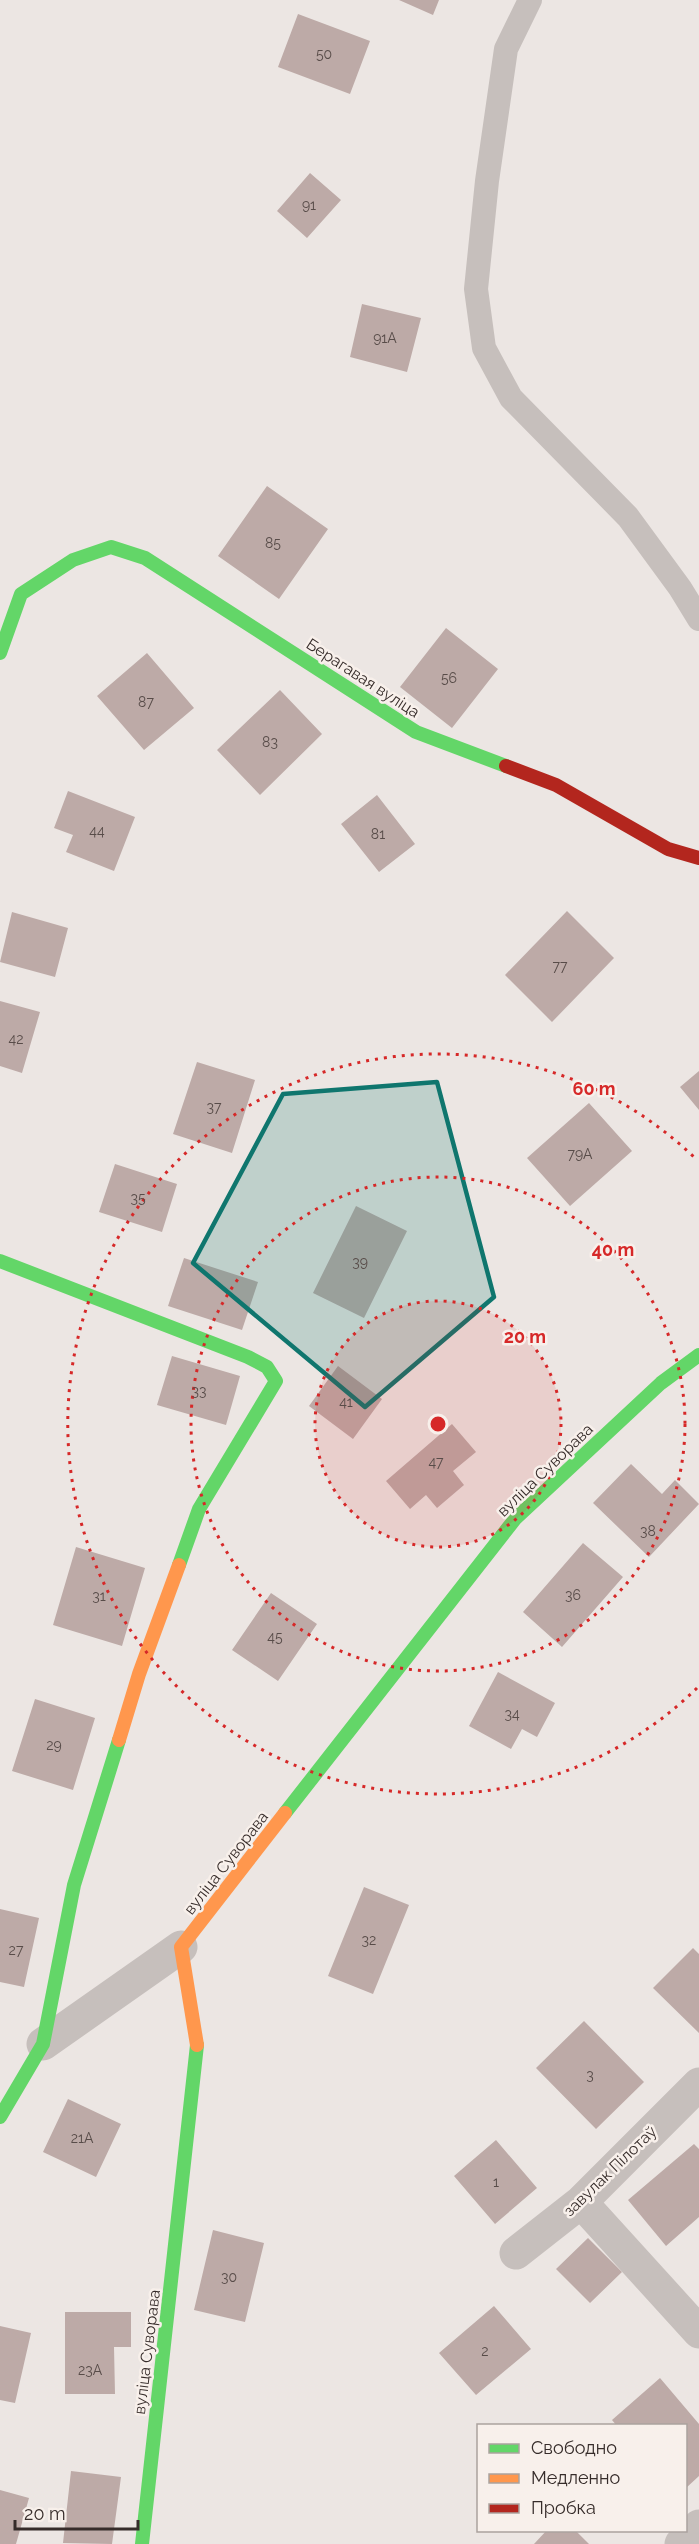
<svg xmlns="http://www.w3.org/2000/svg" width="699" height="2544" viewBox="0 0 699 2544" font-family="Raleway,sans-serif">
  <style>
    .building { fill: #bdaaa7 }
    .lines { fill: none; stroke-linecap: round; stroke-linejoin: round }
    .lane { stroke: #c6bfbc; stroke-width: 24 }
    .street { stroke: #c6bfbc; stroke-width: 33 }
    .fast { stroke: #63d668; stroke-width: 14 }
    .slow { stroke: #ff974d; stroke-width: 14 }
    .jam { stroke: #b3261e; stroke-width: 14 }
    .marked { fill: #0f766e; fill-opacity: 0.2; stroke: #0f766e; stroke-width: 4.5; stroke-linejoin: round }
    .ring { fill: none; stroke: #d62828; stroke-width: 3; stroke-dasharray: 3 6 }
    .labels { text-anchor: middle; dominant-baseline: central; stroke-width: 5; stroke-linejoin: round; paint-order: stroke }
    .number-label { font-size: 14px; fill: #584c49 }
    .street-label { font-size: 16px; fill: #362c2a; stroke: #f8f0eb }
    .centre { fill: #d62828; stroke: #f8f0eb; stroke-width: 3 }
    .ring-label { font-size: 18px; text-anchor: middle; font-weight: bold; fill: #d62828; stroke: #f8f0eb; stroke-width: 5; stroke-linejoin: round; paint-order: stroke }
  </style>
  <rect width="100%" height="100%" fill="#ece6e3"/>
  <path class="building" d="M399,0H439L433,15Z
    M298,14L370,41L350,94L278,67Z
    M310,173L341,200L307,238L277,211Z
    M362,304L421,318L407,372L350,357Z
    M267,486L328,529L279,599L218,556Z
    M446,628L498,669L452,728L400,687Z
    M147,653L194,708L144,750L97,696Z
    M280,690L322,734L260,795L217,750Z
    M68,791L135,817L114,871L66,852L73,835L54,828Z
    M377,795L415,844L379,872L341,824Z
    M567,911L614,958L552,1022L505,975Z
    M12,912L68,928L55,977L0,962Z
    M0,1001L40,1012L22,1073L0,1066Z
    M197,1062L255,1080L232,1153L173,1134Z
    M699,1071V1110L680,1087Z
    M589,1103L632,1151L570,1206L527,1158Z
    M115,1164L177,1184L162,1232L99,1212Z
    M356,1206L407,1231L364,1318L313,1293Z
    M184,1258L258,1282L242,1330L168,1306Z
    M172,1356L240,1376L226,1425L157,1405Z
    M338,1366L382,1399L353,1439L309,1406Z
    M452,1424L476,1452L453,1471L464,1485L437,1508L426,1495L410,1509L386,1481Z
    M631,1464L662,1494L675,1480L699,1504L649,1557L593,1503Z
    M583,1543L623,1577L562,1647L523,1612Z
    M76,1547L145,1568L122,1646L53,1625Z
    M271,1593L317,1624L278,1681L232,1650Z
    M498,1672L555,1703L537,1737L522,1729L511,1749L469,1726Z
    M35,1699L95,1718L73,1790L12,1771Z
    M364,1887L409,1905L373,1994L328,1976Z
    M0,1909L39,1918L24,1987L0,1982Z
    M693,1948L699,1954V2033L653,1988Z
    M584,2021L644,2082L596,2129L536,2068Z
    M68,2099L121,2124L96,2177L43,2152Z
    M496,2140L537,2188L495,2224L454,2176Z
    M694,2144L699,2149V2217L666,2246L628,2200Z
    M213,2230L264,2243L245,2322L194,2310Z
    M588,2238L622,2272L590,2303L556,2269Z
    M494,2306L531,2349L476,2395L439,2353Z
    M65,2312H131V2347H114L115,2394H65Z
    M0,2326L31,2333L15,2403L0,2400Z
    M660,2378L699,2424V2476L686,2488V2426H617L612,2420Z
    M71,2471L121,2477L112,2544L63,2543Z
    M0,2490L29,2498L16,2544H0Z
    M547,2530H575L589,2544H534Z"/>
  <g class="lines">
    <path class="lane" d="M530,0L506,49L487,181L476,289L484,348L511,398L628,517L680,588L699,619"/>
    <path class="street" d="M43,2044L181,1947
      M581,2202L699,2332
      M516,2253L581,2202L699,2084
      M681,2544L699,2526"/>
    <path class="fast" d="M0,653L21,594L73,560L111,547L145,558L416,732L506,766
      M0,1261L248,1357L267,1367L276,1381L199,1509L179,1565
      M285,1813L515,1519L661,1383L699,1355
      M0,2117L43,2044L74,1885L119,1740
      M142,2544L197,2045"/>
    <path class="slow" d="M119,1740L139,1674L179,1565
      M197,2045L181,1947L285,1813"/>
    <path class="jam" d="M506,766L556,785L668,849L699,858"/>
  </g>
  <path class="marked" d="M437,1082L494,1297L365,1407L193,1263L283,1094Z"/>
  <circle cx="438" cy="1424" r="123" fill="#d62828" fill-opacity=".12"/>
  <g class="ring">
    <circle cx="438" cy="1424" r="123"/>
    <circle cx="438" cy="1424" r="247"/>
    <path d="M697 1688A370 370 0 1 1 697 1160"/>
  </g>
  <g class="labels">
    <g class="number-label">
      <text x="324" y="54">50</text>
      <text x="309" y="205">91</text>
      <text x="385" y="338">91А</text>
      <text x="273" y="543">85</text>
      <text x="449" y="678">56</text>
      <text x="146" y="702">87</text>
      <text x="270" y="742">83</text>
      <text x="97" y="831">44</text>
      <text x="378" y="834">81</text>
      <text x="560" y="966">77</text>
      <text x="16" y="1039">42</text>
      <text x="214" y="1107">37</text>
      <text x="580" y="1154">79А</text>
      <text x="138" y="1198">35</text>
      <text x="360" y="1262">39</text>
      <text x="199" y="1391">33</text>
      <text x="346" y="1402">41</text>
      <text x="436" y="1462">47</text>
      <text x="648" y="1531">38</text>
      <text x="573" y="1595">36</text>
      <text x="99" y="1596">31</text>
      <text x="275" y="1637">45</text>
      <text x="512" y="1714">34</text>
      <text x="54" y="1745">29</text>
      <text x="369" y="1940">32</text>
      <text x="16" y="1950">27</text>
      <text x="590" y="2075">3</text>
      <text x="82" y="2138">21А</text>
      <text x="496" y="2182">1</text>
      <text x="229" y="2277">30</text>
      <text x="485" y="2351">2</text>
      <text x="90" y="2370">23А</text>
    </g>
    <g class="street-label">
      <text transform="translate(363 678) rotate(33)">Берагавая вуліца</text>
      <text transform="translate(545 1470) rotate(-44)">вуліца Суворава</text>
      <text transform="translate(226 1863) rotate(-52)">вуліца Суворава</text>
      <text transform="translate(610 2171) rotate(-44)">завулак Пілотаў</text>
      <text transform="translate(147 2352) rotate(-83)">вуліца Суворава</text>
    </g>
  </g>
  <circle cx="438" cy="1424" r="9" class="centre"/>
  <g class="ring-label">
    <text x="594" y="1095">60 m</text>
    <text x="613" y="1256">40 m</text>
    <text x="525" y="1343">20 m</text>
  </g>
  <rect x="477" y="2424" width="210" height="108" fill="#f8f0eb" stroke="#aaa29e" stroke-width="1.5"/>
  <rect x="489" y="2444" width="30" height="9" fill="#63d668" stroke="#aaa29e" stroke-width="1.5"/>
  <text x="531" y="2454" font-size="18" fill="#362c2a">Свободно</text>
  <rect x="489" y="2474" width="30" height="9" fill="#ff974d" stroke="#aaa29e" stroke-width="1.5"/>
  <text x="531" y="2484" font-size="18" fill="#362c2a">Медленно</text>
  <rect x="489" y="2504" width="30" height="9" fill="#b3261e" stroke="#aaa29e" stroke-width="1.5"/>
  <text x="531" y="2514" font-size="18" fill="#362c2a">Пробка</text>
  <path d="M15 2520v9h123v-9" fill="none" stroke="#362c2a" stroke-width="3"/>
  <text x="24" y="2520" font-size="18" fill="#362c2a" stroke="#f8f0eb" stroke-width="4.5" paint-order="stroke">20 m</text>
</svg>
